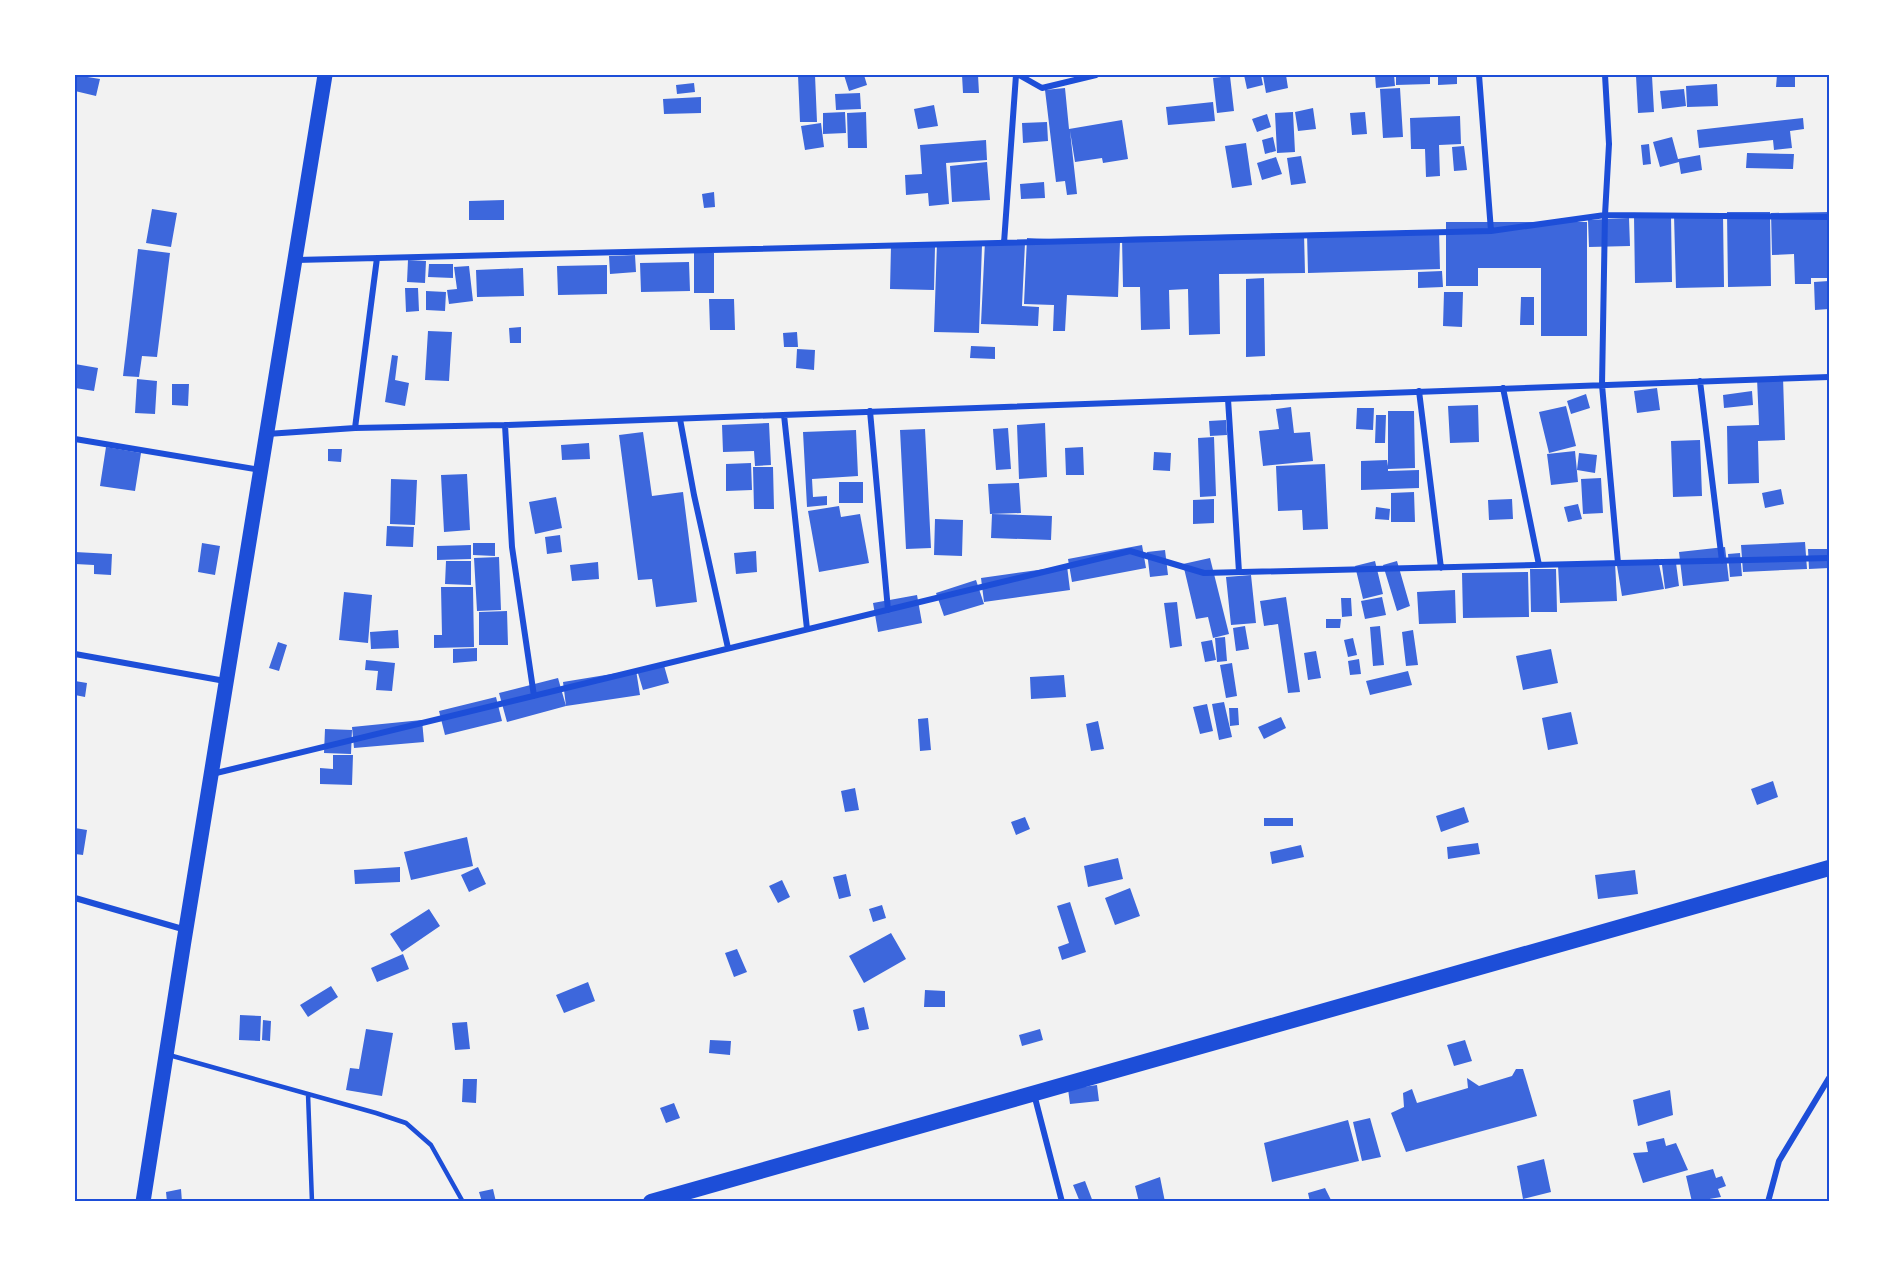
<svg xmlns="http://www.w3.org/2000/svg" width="1904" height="1277" viewBox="0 0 1904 1277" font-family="'Sofia Sans Condensed',sans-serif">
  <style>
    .building { fill: #3d67dc }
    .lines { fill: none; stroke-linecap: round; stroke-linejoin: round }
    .service { stroke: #1d4ed8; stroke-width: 4.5 }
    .minor { stroke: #1d4ed8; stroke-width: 6 }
    .primary { stroke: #1d4ed8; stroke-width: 15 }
    .trunk { stroke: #1d4ed8; stroke-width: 16 }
    .neatline { fill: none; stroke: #1d4ed8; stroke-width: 2 }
  </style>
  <rect width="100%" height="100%" fill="#f2f2f2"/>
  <path class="building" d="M75,75L100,79L96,96L75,91Z
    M798,75H815L817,122H800Z
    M844,75H864L867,85L849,91Z
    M962,75H978L979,93H963Z
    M1244,75H1261L1263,85L1247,89Z
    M1286,75L1288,88L1266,93L1263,76Z
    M1375,75H1394L1395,86L1376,88Z
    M1396,75H1430V84L1396,85Z
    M1438,75H1457V84L1438,85Z
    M1777,75H1795V87H1776Z
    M1230,76L1234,111L1217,113L1213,78Z
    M1636,76H1652L1654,112L1638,113Z
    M694,83L695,92L677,94L676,85Z
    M1717,84L1718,106L1687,107L1686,86Z
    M1065,88L1069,129L1122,120L1128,159L1103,163L1102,158L1075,162L1070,131L1077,194L1067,195L1065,181L1056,182L1045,90Z
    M1400,88L1403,137L1383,138L1380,89Z
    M1684,89L1686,106L1662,109L1660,91Z
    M860,93L861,109L836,110L835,94Z
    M701,97V113L664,114L663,99Z
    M1213,102L1215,121L1168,125L1166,107Z
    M934,105L938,126L918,129L914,109Z
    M1313,108L1316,129L1298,131L1295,112Z
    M845,112L846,133L823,134V113Z
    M866,112L867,148H848L847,113Z
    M1293,112L1295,152L1277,153L1275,113Z
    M1365,112L1367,134L1352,135L1350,113Z
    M1267,114L1271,127L1257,132L1252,119Z
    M1460,116L1461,144L1439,145L1440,176L1426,177L1425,149H1411L1410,118Z
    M1803,118L1804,129L1790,131L1792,148L1774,150L1773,140L1699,148L1697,130Z
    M1047,122L1048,141L1023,143L1022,123Z
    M821,123L824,147L805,150L801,126Z
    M1273,137L1276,151L1265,154L1262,140Z
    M1672,137L1678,159L1700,155L1702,170L1681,174L1679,162L1660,167L1653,142Z
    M986,140L987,160L946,163L949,204L929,206L928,193L906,195L905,175L922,174L920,145Z
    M1246,143L1252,185L1232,188L1225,146Z
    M1649,144L1651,164L1643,165L1641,145Z
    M1464,146L1467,170L1454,171L1452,147Z
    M1747,153L1794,154L1793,169L1746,168Z
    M1301,156L1306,183L1291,185L1287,158Z
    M1276,157L1282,174L1262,180L1257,163Z
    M987,162L990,200L952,202L950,166Z
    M1044,182L1045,198L1021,199L1020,184Z
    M714,192L715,207L704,208L702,194Z
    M504,200V220H469V201Z
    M152,209L177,213L171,247L146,243Z
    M1727,212H1770L1771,286L1728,287Z
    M1829,212V278H1811V284H1795L1794,254L1772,255L1771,213Z
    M1723,214L1724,287L1676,288L1674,215Z
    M1671,215L1672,282L1635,283L1634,216Z
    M1629,218L1630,246L1589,247L1588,220Z
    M1446,222H1587V336H1541V268H1478V286H1446Z
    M1439,230L1440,269L1308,273L1307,233Z
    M1304,233L1305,273L1219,274L1220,334L1189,335L1188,289L1169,290L1170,329L1141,330L1140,287H1123L1122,237Z
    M1027,238L1120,242L1118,297L1067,295L1065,331H1053L1054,305L1024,304Z
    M985,241L1025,243L1022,306L1039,307L1038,326L981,324Z
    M937,243L982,245L979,333L934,332Z
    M891,246L935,247L934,290L890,289Z
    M138,249L170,253L157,357L142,356L139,377L123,376Z
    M694,253H714V293H694Z
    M635,255L636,272L610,274L609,256Z
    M408,260L426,261L425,283L407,282Z
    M689,262L690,291L641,292L640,263Z
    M429,264H453V278L428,277Z
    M607,265V294L558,295L557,266Z
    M469,266L473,301L449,304L447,290L457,289L454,267Z
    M523,268L524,296L477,297L476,270Z
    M1442,271L1443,287L1418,288V272Z
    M1264,278L1265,356L1246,357V279Z
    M1829,281V309L1815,310L1814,282Z
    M405,288H418L419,311L406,312Z
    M426,291L446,292L445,311L426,310Z
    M1444,292H1463L1462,327L1443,326Z
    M1521,297H1534V325H1520Z
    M709,299H734L735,330H710Z
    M521,327V343H510L509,328Z
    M428,331L452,332L449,381L425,380Z
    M797,332L798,347H784L783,333Z
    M971,346L995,347V359L970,358Z
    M797,349L815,350L814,370L796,368Z
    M392,355L398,356L395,380L409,383L405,406L385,402Z
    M75,364L98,368L94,391L75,388Z
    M1783,377L1785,440L1758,441L1759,483L1728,484L1727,426L1759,425L1757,378Z
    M137,379L157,381L155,414L135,413Z
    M172,384H189L188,406L172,405Z
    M1657,388L1660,410L1637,413L1634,391Z
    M1752,391L1753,405L1724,408L1723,395Z
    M1586,394L1590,408L1571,414L1567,401Z
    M1478,405L1479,442L1450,443L1448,406Z
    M1566,406L1576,446L1549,453L1539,412Z
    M1291,407L1294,433L1310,432L1313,461L1263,466L1259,431L1279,429L1276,409Z
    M1357,408H1374L1373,430L1356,429Z
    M1388,411H1414L1415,468L1388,469V471L1419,470V488L1361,490V461L1387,460L1388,466Z
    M1376,415H1386L1385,443H1375Z
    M1226,420L1227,435L1210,436L1209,421Z
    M769,423L771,465L755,466L754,451L723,452L722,425Z
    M1045,423L1047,477L1019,479L1017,425Z
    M1008,428L1011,469L996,470L993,429Z
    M925,429L931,548L906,549L900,430Z
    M856,430L858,476L812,479L813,497L827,496V505L807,507L803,432Z
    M643,432L652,496L683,492L697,602L656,607L652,579L638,580L619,435Z
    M1214,437L1216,496L1200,497L1198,438Z
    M1700,440L1702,496L1673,497L1671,441Z
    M589,443L590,459L562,460L561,445Z
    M106,447L141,453L135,491L100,486Z
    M1083,447L1084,475H1066L1065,448Z
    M328,449H342L341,462L328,461Z
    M1575,451L1578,482L1551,485L1547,454Z
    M1154,452L1171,453L1170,471L1153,470Z
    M1579,453L1597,455L1595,473L1577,470Z
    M751,463L752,490L726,491V464Z
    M1325,464L1328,529L1303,530L1302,510L1278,511L1276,466Z
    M753,467H773L774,509H754Z
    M467,474L470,530L444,532L441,475Z
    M1601,478L1603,513L1583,514L1581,479Z
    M391,479L417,480L415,525L390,524Z
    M839,482H863V503H839Z
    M1019,483L1021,513L990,514L988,484Z
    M1781,489L1784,504L1765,508L1762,493Z
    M1414,492L1415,522H1391V493Z
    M556,497L562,528L535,534L529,502Z
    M1214,499V523L1193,524V500Z
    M1512,499L1513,519L1489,520L1488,500Z
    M1578,504L1582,519L1568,522L1564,507Z
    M839,506L841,517L860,514L869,563L819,572L808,511Z
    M1376,507L1390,509L1389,520L1375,519Z
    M992,514L1052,516L1051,540L991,538Z
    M935,519L963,520L962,556L934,555Z
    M387,526L414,527L413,547L386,546Z
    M560,535L562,552L547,554L545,537Z
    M1805,542L1807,569L1743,572L1741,545Z
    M202,543L220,546L215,575L198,572Z
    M473,543H495V556L473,555Z
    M471,545V559L437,560V546Z
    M1142,545L1146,568L1072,582L1068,559Z
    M1725,547L1729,581L1683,586L1679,552Z
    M1808,549H1829V568L1809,569Z
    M1165,550L1168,575L1150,577L1147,552Z
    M756,551L757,572L736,574L734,553Z
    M75,552L112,554L111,575L94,574V565L75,564Z
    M1740,553L1742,576L1730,577L1728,554Z
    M499,557L501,610L477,611L474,558Z
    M1210,558L1229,634L1213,638L1208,617L1196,619L1183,564Z
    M1658,559L1664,589L1622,596L1617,566Z
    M446,561H471V585L445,584Z
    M1375,561L1383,594L1363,599L1355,566Z
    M1397,561L1410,606L1397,611L1383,565Z
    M598,562L599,579L572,581L570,565Z
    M1615,562L1617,601L1560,603L1558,565Z
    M1676,563L1679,586L1665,589L1662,565Z
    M1067,566L1070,590L984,602L981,578Z
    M1530,569H1556L1557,612H1531Z
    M1528,572L1529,617L1463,618L1462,573Z
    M1251,575L1256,623L1231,625L1226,577Z
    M976,580L984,604L944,616L936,593Z
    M441,587H473L474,647L434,648V635H442Z
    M1455,590L1456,623L1419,624L1417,592Z
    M344,592L372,595L368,643L339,640Z
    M917,595L922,623L878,632L873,603Z
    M1286,597L1300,692L1288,693L1278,624L1264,626L1260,601Z
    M1382,597L1386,615L1365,619L1361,601Z
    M1341,598H1351L1352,616L1342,617Z
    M1177,602L1182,646L1170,648L1164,603Z
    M507,611L508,645H479V612Z
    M1326,619H1341L1340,628H1326Z
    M1245,626L1249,649L1236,651L1233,628Z
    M1380,626L1384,665L1373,666L1370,627Z
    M398,630L399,648L371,649L370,632Z
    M1413,630L1418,665L1406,666L1402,632Z
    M1225,637L1227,661L1217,662L1215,638Z
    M1353,638L1357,655L1348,657L1344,640Z
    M1212,640L1216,660L1205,662L1201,642Z
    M278,642L287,645L279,671L269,668Z
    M477,648V661L453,663V649Z
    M1551,649L1558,683L1523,690L1516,656Z
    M1316,651L1321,678L1308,680L1304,653Z
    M1359,659L1361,674L1350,675L1348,661Z
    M366,660L395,663L392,691L376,690L378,671L365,670Z
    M663,662L669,683L643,690L637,670Z
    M1232,663L1237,696L1226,698L1220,665Z
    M636,670L640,695L566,706L563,682Z
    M1408,671L1412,685L1370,695L1366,681Z
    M1064,675L1066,697L1031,699L1030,677Z
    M558,678L566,706L507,722L499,693Z
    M75,681L87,683L85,697L75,695Z
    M496,697L502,721L445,735L439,711Z
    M1224,702L1232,737L1219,740L1212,704Z
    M1207,704L1213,731L1200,734L1193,707Z
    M1229,708H1238L1239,725L1230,726Z
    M1571,712L1578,744L1548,750L1542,718Z
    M1281,717L1286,728L1264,739L1258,727Z
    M928,718L931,750L920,751L918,719Z
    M422,720L424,742L354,748L352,727Z
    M1098,721L1104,749L1091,751L1086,724Z
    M325,729L352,730L351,754L324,753Z
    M333,755H353L352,785L320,784V768L333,769Z
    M1773,781L1778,797L1757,805L1751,789Z
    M855,788L859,810L845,812L841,791Z
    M1464,807L1469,822L1441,832L1436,816Z
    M1025,817L1030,829L1016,835L1011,822Z
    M1264,818H1293V826H1264Z
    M75,828L87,830L83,855L75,854Z
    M467,837L473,866L411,880L404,852Z
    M1478,843L1480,854L1448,859L1447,847Z
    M1301,845L1304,857L1272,864L1270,852Z
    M1118,858L1123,879L1088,887L1084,866Z
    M400,867V882L355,884L354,870Z
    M478,867L486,884L469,892L461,875Z
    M1635,870L1638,894L1598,899L1595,875Z
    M846,874L851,896L839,899L833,877Z
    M782,880L790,897L778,903L769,886Z
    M1130,888L1140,916L1115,925L1105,898Z
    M1070,902L1086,952L1062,960L1058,947L1069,943L1057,906Z
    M882,905L886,918L873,922L869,909Z
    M429,909L440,926L402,952L390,934Z
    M891,933L906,959L864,983L849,956Z
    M737,949L747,972L734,977L725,953Z
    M403,954L409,969L377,982L371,968Z
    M588,982L595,1001L564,1013L556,995Z
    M331,986L338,997L308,1017L300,1005Z
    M925,990L945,991V1007H924Z
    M864,1007L869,1029L858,1031L853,1010Z
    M240,1015L261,1016L260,1041L239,1040Z
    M263,1020L271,1021L270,1041L262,1040Z
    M467,1022L470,1049L455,1050L452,1023Z
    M366,1029L393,1033L382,1096L346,1090L350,1068L359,1069Z
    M1040,1029L1043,1040L1022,1046L1019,1035Z
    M710,1040L731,1041L730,1055L709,1053Z
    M1465,1040L1472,1061L1454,1066L1447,1045Z
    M1516,1069H1523L1537,1116L1406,1152L1391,1113L1404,1107L1403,1093L1412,1089L1417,1103L1468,1088L1467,1078L1479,1086L1512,1076Z
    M463,1079H477L476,1103L462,1102Z
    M1097,1085L1099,1101L1070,1104L1068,1089Z
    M1670,1090L1673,1115L1638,1126L1633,1100Z
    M674,1103L680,1118L666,1123L660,1108Z
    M1370,1118L1381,1157L1362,1161L1353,1122Z
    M1348,1120L1359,1161L1272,1182L1264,1143Z
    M1664,1138L1666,1146L1676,1143L1688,1170L1643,1183L1633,1153L1648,1152L1646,1142Z
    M1544,1159L1551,1192L1523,1199L1517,1166Z
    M1713,1169L1716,1178L1722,1176L1726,1186L1718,1189L1721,1197L1692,1202L1686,1176Z
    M1160,1177L1165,1202H1139L1135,1186Z
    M1085,1181L1093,1202H1080L1073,1185Z
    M1325,1188L1331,1200L1310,1202L1308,1193Z
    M181,1189L182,1202H167L166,1192Z
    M493,1189L496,1202H482L479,1192Z"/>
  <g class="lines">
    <path class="service" d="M169,1055L376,1113L406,1123L431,1145L463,1202
      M308,1094L312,1202"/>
    <path class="minor" d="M1019,75L1042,88L1096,75
      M1479,75L1491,231
      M1605,75L1609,144L1605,215L1602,385L1618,563
      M1004,243L1016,75
      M296,260L1491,231L1605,215L1829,217
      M1700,381L1722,561
      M1503,388L1539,565
      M1419,391L1441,568
      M1228,399L1239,572
      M870,411L888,610
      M784,415L807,629
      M680,419L694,495L728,648
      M505,425L512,547L534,696
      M355,428L377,258
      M267,434L355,428L505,425L1829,377
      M75,439L261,470
      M75,654L225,681
      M212,774L1130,551L1204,573L1829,558
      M75,898L186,930
      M1034,1094L1062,1202
      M1768,1202L1779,1161L1829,1078"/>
    <path class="primary" d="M143,1202C201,826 264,451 325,75"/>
    <path class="trunk" d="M651,1202L1829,868"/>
  </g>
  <rect width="1904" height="1277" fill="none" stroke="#ffffff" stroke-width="153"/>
  <rect x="76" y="76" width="1752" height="1124" class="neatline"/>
</svg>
